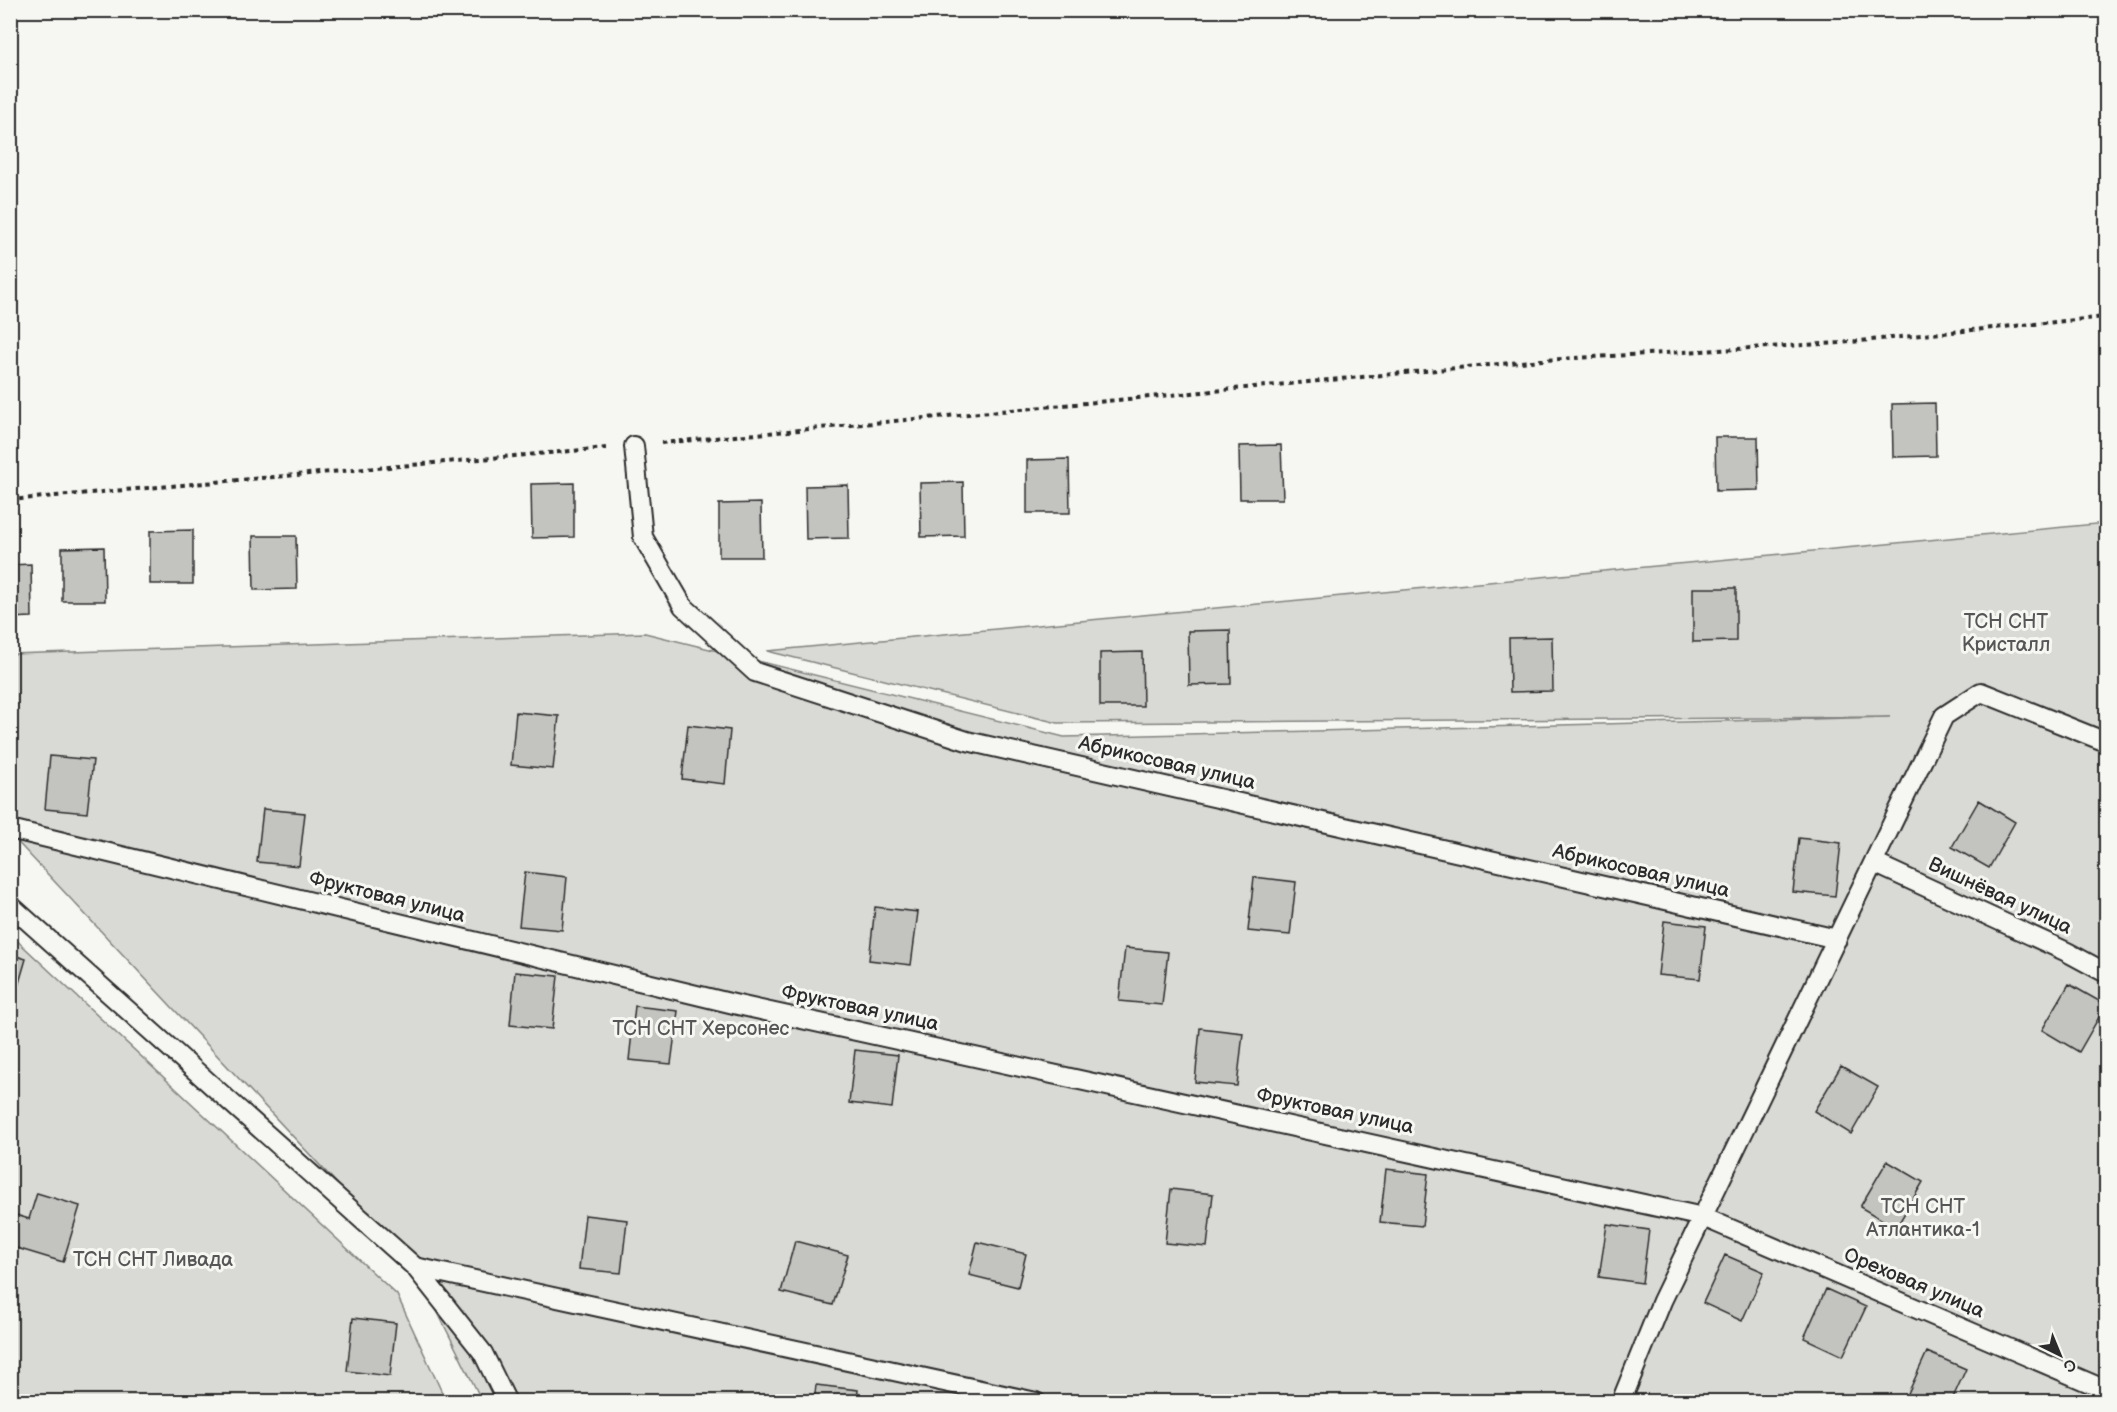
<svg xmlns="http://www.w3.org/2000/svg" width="2117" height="1412" viewBox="0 0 2117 1412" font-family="'Balsamiq Sans',sans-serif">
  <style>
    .green { fill: #d9d9d5; stroke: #828280; stroke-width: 1.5 }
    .building { fill: #c3c3c0; stroke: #2b2b2b; stroke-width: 1.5 }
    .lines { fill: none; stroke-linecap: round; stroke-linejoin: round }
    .service-casing { stroke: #2b2b2b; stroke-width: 22 }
    .path { stroke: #2b2b2b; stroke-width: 4; stroke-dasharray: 4.5 4.5; stroke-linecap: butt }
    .service { stroke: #f6f6f2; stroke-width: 18 }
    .labels { text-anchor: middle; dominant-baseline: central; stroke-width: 6; stroke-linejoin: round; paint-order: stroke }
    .park-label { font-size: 20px; fill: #565656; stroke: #f6f6f2 }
    .street-label { font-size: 20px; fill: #2b2b2b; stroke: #f6f6f2 }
  </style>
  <rect width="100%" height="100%" fill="#f6f6f2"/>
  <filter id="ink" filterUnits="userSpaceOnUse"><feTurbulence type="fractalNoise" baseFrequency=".0167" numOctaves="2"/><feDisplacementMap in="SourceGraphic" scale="12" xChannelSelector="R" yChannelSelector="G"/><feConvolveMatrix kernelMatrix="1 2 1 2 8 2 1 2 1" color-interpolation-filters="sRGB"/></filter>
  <g filter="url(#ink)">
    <path class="green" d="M2106,523V1401H482L415,1267L11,835V654L645,633L1064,737L1890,717L1058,723L767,651Z
      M10,934L397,1295L446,1401H11Z"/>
    <path class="building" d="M1935,403L1936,456L1893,457L1892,404Z
      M1715,437H1758L1759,490L1716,491Z
      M1281,445L1283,499H1240L1239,446Z
      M1069,459L1070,513H1027V460Z
      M963,482L964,536L921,537L920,483Z
      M574,483V537L532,538L531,484Z
      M848,485L849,538L806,539L805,486Z
      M761,503L762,557H719V504Z
      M193,530V584H150V531Z
      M253,536H296L297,589L254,590Z
      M104,547L105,601H62V548Z
      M2104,558H2106V611H2104Z
      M31,564L32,617L10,618V565Z
      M1693,588H1736V641L1693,642Z
      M1230,630L1231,684L1189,685L1188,631Z
      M1552,637L1553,691L1510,692L1509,638Z
      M1142,652L1143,706H1100V653Z
      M516,712L559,716L553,769L511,765Z
      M688,725L730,730L725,784L682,779Z
      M50,756L93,760L87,813L45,809Z
      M1979,800L2015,822L1989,868L1952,847Z
      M263,809L305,813L299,866L257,862Z
      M1799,838L1841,843L1835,896L1793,892Z
      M525,872L567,877L562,930L519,926Z
      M1254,877L1296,882L1290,935L1248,931Z
      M875,907L918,912L911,965L869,960Z
      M1664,921L1706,926L1700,979L1658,975Z
      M1125,948L1168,952L1162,1005L1119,1001Z
      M10,954L26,959L14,1000L10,999Z
      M515,972L558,976L552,1029L510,1025Z
      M2069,984L2106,1005L2079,1052L2042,1030Z
      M635,1006L678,1011L671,1064L629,1060Z
      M1200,1028L1243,1033L1237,1086L1195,1082Z
      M855,1050L898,1055L892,1108L849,1103Z
      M1841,1066L1878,1087L1851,1134L1814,1111Z
      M1887,1161L1923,1182L1896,1228L1860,1207Z
      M1386,1169L1428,1174L1422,1226L1380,1222Z
      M1171,1189L1213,1194L1207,1247L1165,1243Z
      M37,1193L80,1206L63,1262L10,1246L13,1214L29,1219Z
      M585,1215L627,1220L621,1273L579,1269Z
      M1607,1224L1649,1230L1642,1283L1599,1277Z
      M795,1241L848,1255L833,1305L781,1292Z
      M977,1242L1026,1254L1018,1287L969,1275Z
      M1725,1255L1764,1272L1742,1321L1703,1303Z
      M1826,1289L1866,1307L1843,1356L1804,1338Z
      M353,1318L396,1323L390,1376L347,1371Z
      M1927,1352L1966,1369L1951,1402L1905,1400Z
      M816,1385L858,1390L857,1402H814Z"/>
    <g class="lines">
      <defs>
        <path id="service" d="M634,446L643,537L683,606L755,672L967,741L1837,939
          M10,829L738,1005L1703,1217L2106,1390
          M1874,863L2067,952L2106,973
          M10,905L415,1267L483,1353L507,1402
          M415,1267L1036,1402
          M1621,1402L1662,1301L1944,716L1981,692L2106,742"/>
      </defs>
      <use href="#service" class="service-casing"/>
      <path class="path" d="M661,443L1542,360L1840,343L2106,317
        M10,500L606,448"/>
      <use href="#service" class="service"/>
    </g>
  </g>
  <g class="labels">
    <g class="park-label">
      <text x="2006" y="622">ТСН СНТ<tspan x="2006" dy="23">Кристалл</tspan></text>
      <text x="701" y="1029">ТСН СНТ Херсонес</text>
      <text x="1923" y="1207">ТСН СНТ<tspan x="1923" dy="23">Атлантика-1</tspan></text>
      <text x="153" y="1260">ТСН СНТ Ливада</text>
    </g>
    <g class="street-label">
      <text transform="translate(1167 763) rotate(13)">Абрикосовая улица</text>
      <text transform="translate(1641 871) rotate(13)">Абрикосовая улица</text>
      <text transform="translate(2000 896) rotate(25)">Вишнёвая улица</text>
      <text transform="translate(387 897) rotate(14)">Фруктовая улица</text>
      <text transform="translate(860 1008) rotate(12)">Фруктовая улица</text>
      <text transform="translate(1335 1111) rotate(12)">Фруктовая улица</text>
      <text transform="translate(1914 1283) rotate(23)">Ореховая улица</text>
    </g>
  </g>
  <rect width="2117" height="1412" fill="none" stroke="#f6f6f2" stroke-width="36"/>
  <rect x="18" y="18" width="2081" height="1376" fill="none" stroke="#2b2b2b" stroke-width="2" filter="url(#ink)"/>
  <g transform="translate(2060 1355) rotate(137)" stroke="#f6f6f2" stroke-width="4.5" paint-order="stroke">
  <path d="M0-4.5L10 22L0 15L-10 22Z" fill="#2b2b2b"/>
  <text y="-9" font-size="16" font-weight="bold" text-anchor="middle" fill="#2b2b2b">С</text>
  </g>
</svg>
